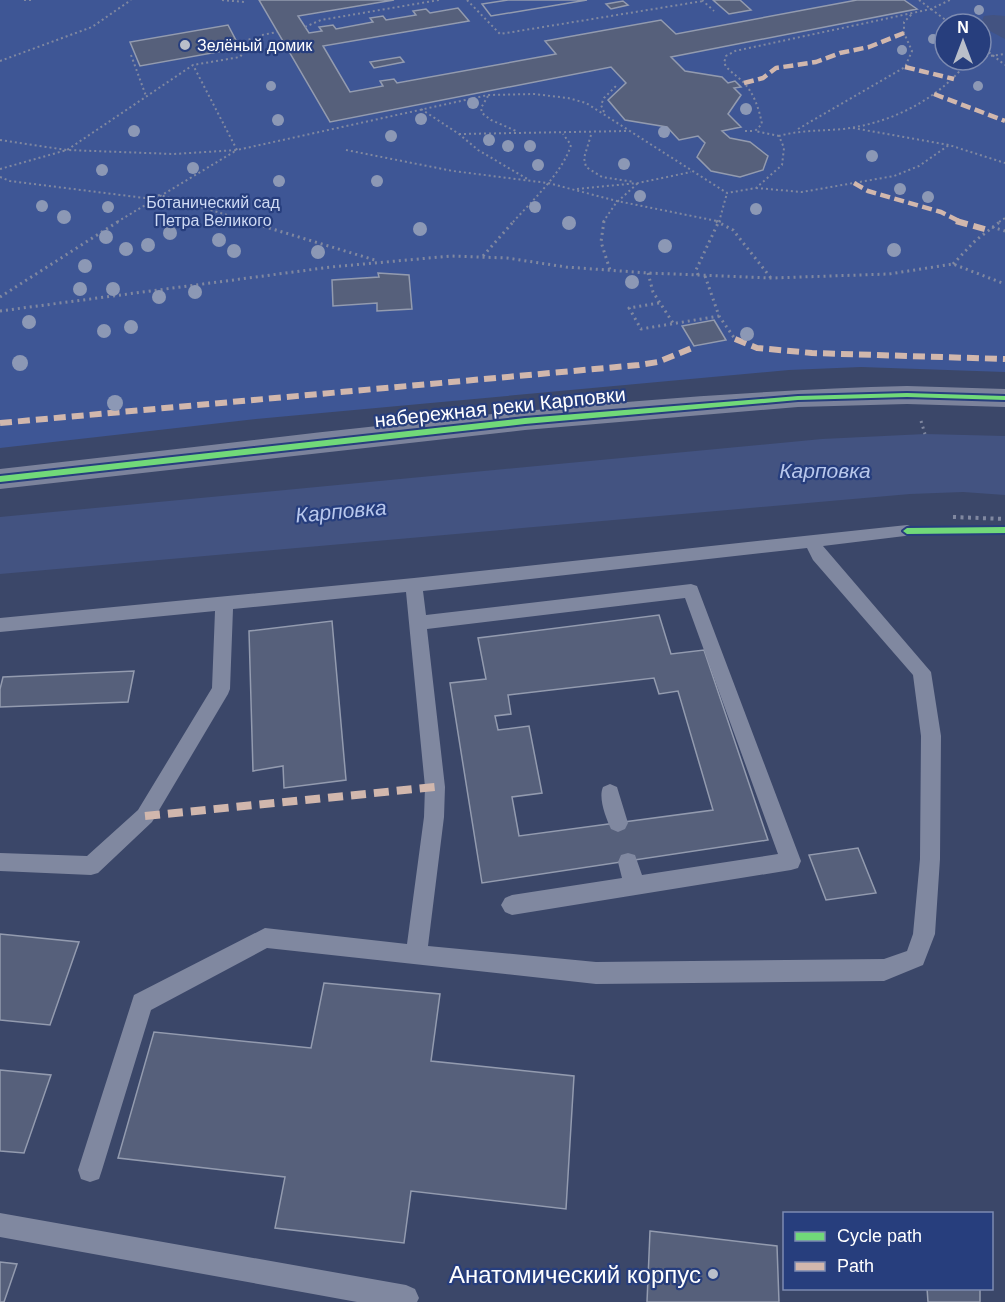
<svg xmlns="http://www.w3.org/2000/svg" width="1005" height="1302" viewBox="0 0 1005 1302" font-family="Helvetica,sans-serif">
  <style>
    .green { fill: #3e5695; fill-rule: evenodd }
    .water { fill: #435381 }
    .building { fill: #56607b; stroke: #939baf; stroke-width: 1.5; fill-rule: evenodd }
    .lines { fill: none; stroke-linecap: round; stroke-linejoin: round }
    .path-far2 { stroke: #8088a0; stroke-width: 2; stroke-dasharray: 2 3; stroke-linecap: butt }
    .path-far1 { stroke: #8088a0; stroke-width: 3; stroke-dasharray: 2 4; stroke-linecap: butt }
    .path { stroke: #8088a0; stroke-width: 4; stroke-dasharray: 3 4.5; stroke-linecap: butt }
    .lane { fill: #8088a0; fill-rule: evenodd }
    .secondary { fill: #7c839c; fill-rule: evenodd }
    .quiet-far2 { stroke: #d1b7ad; stroke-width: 4.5; stroke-dasharray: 10 4.5; stroke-linecap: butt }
    .quiet-far1 { stroke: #d1b7ad; stroke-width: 6; stroke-dasharray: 12 6; stroke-linecap: butt }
    .quiet { stroke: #d1b7ad; stroke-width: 8; stroke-dasharray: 15 8; stroke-linecap: butt }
    .cycleway-casing { stroke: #273e7d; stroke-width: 4 }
    .cycleway { fill: #71d979; fill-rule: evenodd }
    .tree { fill: #8c98b5 }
    .poi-dot { fill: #babfca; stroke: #273e7d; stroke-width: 2 }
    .labels { text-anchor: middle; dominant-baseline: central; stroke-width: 4.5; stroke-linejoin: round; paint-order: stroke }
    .far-poi-label { font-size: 16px; fill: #fff; stroke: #273e7d; text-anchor: start }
    .far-park-label { font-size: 16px; fill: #cfdaf4; stroke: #273e7d }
    .street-label { font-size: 20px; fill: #fff; stroke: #273e7d }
    .water-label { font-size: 21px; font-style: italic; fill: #b8c7ec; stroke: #273e7d }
    .near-poi-label { font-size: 24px; fill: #fff; stroke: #273e7d; text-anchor: end }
  </style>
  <rect width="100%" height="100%" fill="#3b4769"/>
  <path class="green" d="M0,0H1005V372L861,367L789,370L256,419L0,448ZM945,24H981V60H945Z"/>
  <path class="water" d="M993,15L1005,16V39L990,31L982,21L984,16Z
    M925,434L1005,436V495L963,492L910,494L0,574V517L822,439Z"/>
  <path class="building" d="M259,0H394L298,16L309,33L322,31L319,27L333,25L336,29L373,22L370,18L383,16L386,20L416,15L413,11L426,9L430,13L458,8L469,21L323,46L350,92L383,86L380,81L394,79L397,83L556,54L545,41L661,20L676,34L857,0H904L917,9L671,57L685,71L722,77L728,83L735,81L741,87L734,88L741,95L728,114L741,127L722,131L730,138L750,142L768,156L763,170L740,177L711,171L697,157L705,143L698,136L679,140L667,127L625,120L608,100L626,83L611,67L330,122Z
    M508,0H587L491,16L482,4Z
    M508,0H587L491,16L482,4Z
    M713,0H740L751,10L729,14Z
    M623,1L628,5L611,9L606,4Z
    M228,25L240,48L140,66L130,42Z
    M400,57L404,62L374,68L370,62Z
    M378,273L409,275L412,309L377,311V303L333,306L332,280L379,277Z
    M714,320L726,340L694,346L682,326Z
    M659,615L671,654L704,650L768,840L482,883L450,683L486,679L478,638ZM654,678L659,694L678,691L713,810L519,836L512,797L542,793L529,726L498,730L495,716L511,714L508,695Z
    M332,621L346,780L284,788L283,766L253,771L249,631Z
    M134,671L128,702L0,707V689L3,677Z
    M858,848L876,893L826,900L809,855Z
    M0,934L79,942L50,1025L0,1020Z
    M324,983L440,994L431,1061L574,1076L566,1209L411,1191L404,1243L275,1228L285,1177L118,1158L154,1032L311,1048Z
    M0,1070L51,1075L24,1153L0,1151Z
    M650,1231L777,1246L779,1302H647Z
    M0,1262L17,1264L4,1302H0Z
    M927,1288H980V1302H928Z"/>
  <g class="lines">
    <path class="path-far2" d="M24,0H31
      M222,0L244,2
      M467,0L500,34L703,1
      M702,0L714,11
      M919,0L951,24
      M305,27L321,20L439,0
      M262,35L277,32
      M981,46L1005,65
      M131,55L146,96
      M981,57L1005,54
      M0,61L92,27L131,0
      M488,96L481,108L482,113L491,120L516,131
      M421,109L459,134L478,150L529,180
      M604,112L601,105L604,98L617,85
      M853,128L949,145L1005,163
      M798,129L905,67L912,51L904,33V22L912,14
      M745,131H755
      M459,134L628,131
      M591,135L584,158L586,167L602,177L634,182
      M779,136L755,131L762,124C759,109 755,96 745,84C738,76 729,72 724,63L726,56L735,51L931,9L950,0
      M0,140L67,150L174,154L237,150L488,95L534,94L568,98L586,103L727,193L756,188L782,165L784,148L779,136C800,130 821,131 843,129C892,123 939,99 969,60
      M346,150L453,171L548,183L617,201L722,222
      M0,169L67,150L193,65L240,57L251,43L249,38
      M0,177L10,181L145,198L160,195L251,222
      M756,188L802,192L894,176L919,166L949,145
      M577,189L638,183L691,172
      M117,222L237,150L193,65
      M513,222C532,201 563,172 571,145L563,134
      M603,222L616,203L638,183
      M719,222L727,193
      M999,222L1005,218"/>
    <path class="path-far1" d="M246,221L378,261
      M604,221L601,242L610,270
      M716,221L733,230L771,278
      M992,227L1005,231
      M483,256L514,221
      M953,264L976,240L1001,221
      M648,273L653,292L673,323
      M698,275L696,270L719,221
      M705,276L719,316L735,339
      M0,297L119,221
      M659,303L629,308L641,329L719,316
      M0,311L331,267L451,256L507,258L566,267L648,273L772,278L889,274L953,264L1005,284
      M921,421L925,434"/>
    <path class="path" d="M953,517L1005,519"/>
    <path class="lane" d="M907,525L913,527L915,531L913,535L823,546L931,672L941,736L940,859L935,934L923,965L884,981L596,984L267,948L151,1010L102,1170L99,1179L90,1182L81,1179L78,1170L134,995L265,928L407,944L424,817L425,787L406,592L233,609L230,689L228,694L152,822L98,873L91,875L0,871V853L87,856L138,810L212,688L215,611L0,632V618L414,578ZM807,548L813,560L913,675L921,736L920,859L913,934L907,951L884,959L596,962L428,946L444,817L445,787L427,629L685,598L778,854L642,875L635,855L628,853L621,855L618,862L622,878L512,895L505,898L501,905L505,912L512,915L791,870L798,868L801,861L697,586L691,584L426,615L423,591Z
      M610,784L617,787L628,823L625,829L618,832L611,829C606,818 598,798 603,787Z
      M0,1213L406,1285L415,1289L419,1298L417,1302H357L0,1237Z"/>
    <path class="secondary" d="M907,386L1005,389V407L907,404L798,407L525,430L0,489V469C301,436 604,394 907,386Z"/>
    <path class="quiet-far2" d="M905,67L954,79
      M744,83L763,78L776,68L816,62L840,53L869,47L904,33
      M934,94L1005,121
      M854,183L868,191L941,212L961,222"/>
    <path class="quiet-far1" d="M956,221L988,230
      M735,339L757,348L812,353L1005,359
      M0,423L639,365L658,362L692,348"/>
    <path class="quiet" d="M145,816L435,787"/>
    <defs>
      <path id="cycleway" d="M907,393L1005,396V400L907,397L798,400L525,424L0,482V476L525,418L798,396Z
        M1005,527V533L907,534L903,531L907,528Z"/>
    </defs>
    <use href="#cycleway" class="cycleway-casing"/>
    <use href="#cycleway" class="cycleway"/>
  </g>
  <g class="tree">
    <circle cx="979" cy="10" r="5"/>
    <circle cx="933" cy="39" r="5"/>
    <circle cx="902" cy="50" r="5"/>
    <circle cx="271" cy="86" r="5"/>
    <circle cx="978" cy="86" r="5"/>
    <circle cx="473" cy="103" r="6"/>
    <circle cx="746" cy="109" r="6"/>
    <circle cx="421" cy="119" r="6"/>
    <circle cx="278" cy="120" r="6"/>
    <circle cx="134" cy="131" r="6"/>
    <circle cx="664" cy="132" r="6"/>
    <circle cx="391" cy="136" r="6"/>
    <circle cx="489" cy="140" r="6"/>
    <circle cx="508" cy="146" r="6"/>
    <circle cx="530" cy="146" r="6"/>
    <circle cx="872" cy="156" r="6"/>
    <circle cx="624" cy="164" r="6"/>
    <circle cx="538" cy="165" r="6"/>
    <circle cx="193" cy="168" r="6"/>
    <circle cx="102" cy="170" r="6"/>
    <circle cx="279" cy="181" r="6"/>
    <circle cx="377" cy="181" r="6"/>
    <circle cx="900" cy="189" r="6"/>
    <circle cx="640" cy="196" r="6"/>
    <circle cx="928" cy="197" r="6"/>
    <circle cx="42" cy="206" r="6"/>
    <circle cx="108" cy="207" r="6"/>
    <circle cx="535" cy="207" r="6"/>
    <circle cx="756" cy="209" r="6"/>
    <circle cx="64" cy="217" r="7"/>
    <circle cx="569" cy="223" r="7"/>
    <circle cx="420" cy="229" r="7"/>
    <circle cx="170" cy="233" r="7"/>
    <circle cx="106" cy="237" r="7"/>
    <circle cx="219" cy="240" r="7"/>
    <circle cx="148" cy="245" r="7"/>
    <circle cx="665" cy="246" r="7"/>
    <circle cx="126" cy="249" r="7"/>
    <circle cx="894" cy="250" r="7"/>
    <circle cx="234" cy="251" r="7"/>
    <circle cx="318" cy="252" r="7"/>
    <circle cx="85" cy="266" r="7"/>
    <circle cx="632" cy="282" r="7"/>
    <circle cx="80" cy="289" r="7"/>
    <circle cx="113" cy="289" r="7"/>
    <circle cx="195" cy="292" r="7"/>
    <circle cx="159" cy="297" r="7"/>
    <circle cx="29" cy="322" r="7"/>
    <circle cx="131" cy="327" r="7"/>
    <circle cx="104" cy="331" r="7"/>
    <circle cx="747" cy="334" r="7"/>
    <circle cx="20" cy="363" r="8"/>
    <circle cx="115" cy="403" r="8"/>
  </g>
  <g class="poi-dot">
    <circle cx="185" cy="45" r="6"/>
    <circle cx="713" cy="1274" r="6"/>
  </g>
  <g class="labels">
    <g class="far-poi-label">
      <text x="197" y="45">Зелёный домик</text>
    </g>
    <g class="far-park-label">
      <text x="213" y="202">Ботанический сад<tspan x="213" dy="18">Петра Великого</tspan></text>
    </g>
    <g class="street-label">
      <text transform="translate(500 407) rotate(-6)">набережная реки Карповки</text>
    </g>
    <g class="water-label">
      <text x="825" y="470">Карповка</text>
      <text transform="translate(341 511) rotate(-5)">Карповка</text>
    </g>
    <g class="near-poi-label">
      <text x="701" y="1274">Анатомический корпус</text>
    </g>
  </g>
  <rect x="783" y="1212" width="210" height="78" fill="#273e7d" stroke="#7d8bb1" stroke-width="1.5"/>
  <rect x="795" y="1232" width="30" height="9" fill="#71d979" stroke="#7d8bb1" stroke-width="1.5"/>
  <text x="837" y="1242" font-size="18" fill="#ffffff">Cycle path</text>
  <rect x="795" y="1262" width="30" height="9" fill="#d1b7ad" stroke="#7d8bb1" stroke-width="1.5"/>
  <text x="837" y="1272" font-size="18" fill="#ffffff">Path</text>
  <g transform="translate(963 42)"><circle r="28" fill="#273e7d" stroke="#7d8bb1" stroke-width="1.5"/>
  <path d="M0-4.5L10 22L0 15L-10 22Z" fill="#babfca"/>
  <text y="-9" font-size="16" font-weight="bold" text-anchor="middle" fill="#ffffff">N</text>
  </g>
</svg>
